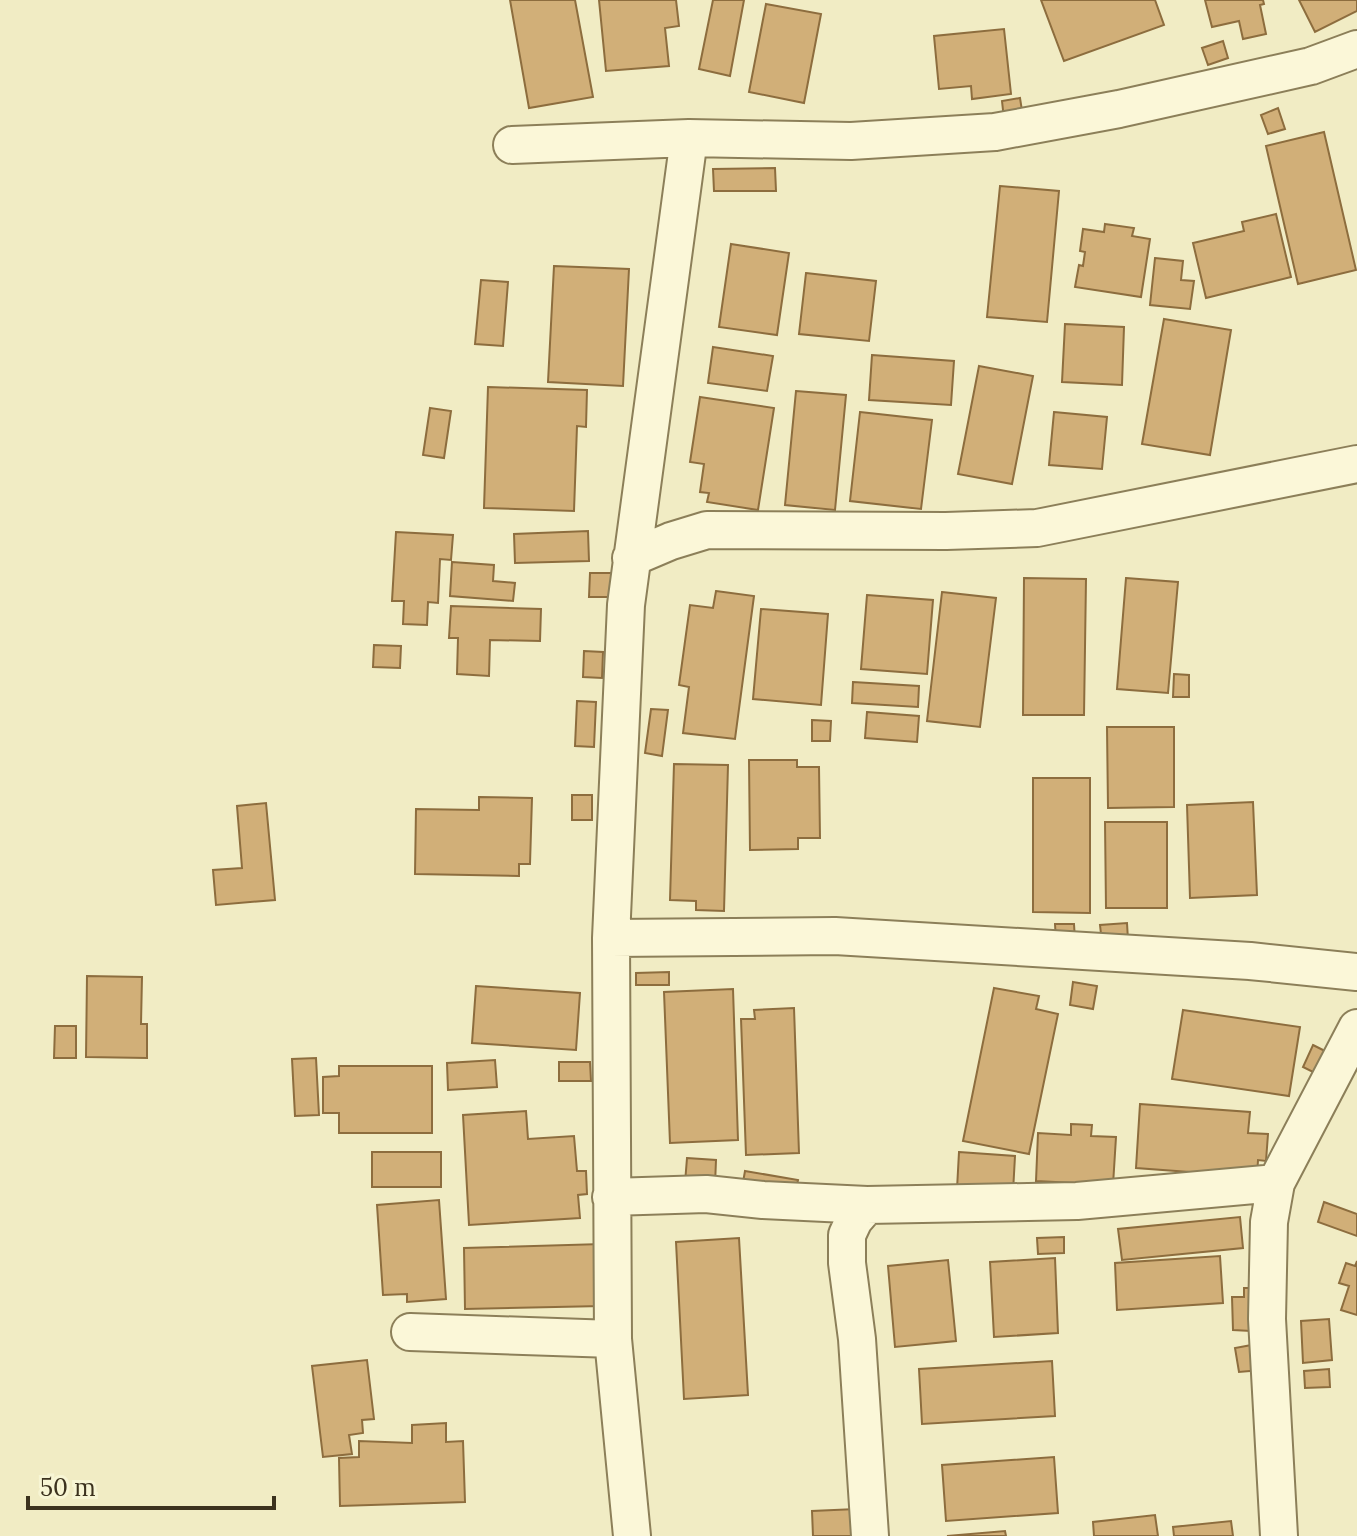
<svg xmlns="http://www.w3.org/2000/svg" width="1357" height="1536" viewBox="0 0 1357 1536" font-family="Lora,serif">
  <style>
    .building { fill: #d1af78; stroke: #8d6d3e; stroke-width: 2 }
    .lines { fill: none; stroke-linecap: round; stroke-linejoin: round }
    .street-casing { stroke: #8c7f59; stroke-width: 40 }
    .street { stroke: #fbf7d8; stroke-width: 36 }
  </style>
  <rect width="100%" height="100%" fill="#f1ecc4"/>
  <path class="building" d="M510,0H575L593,97L529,108Z
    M599,0H676L679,26L665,28L669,66L606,71Z
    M713,0H744L730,76L699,69Z
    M1041,0H1155L1164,25L1064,61Z
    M1205,0H1263L1264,4L1260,5L1266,34L1243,39L1239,21L1212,27Z
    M1299,0H1357V11L1315,32Z
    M766,4L821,14L804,103L749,92Z
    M1004,29L1011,94L972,99L971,86L939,89L934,36Z
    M1223,41L1228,58L1208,65L1202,48Z
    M1020,98L1023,117L1004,119L1002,101Z
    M1278,108L1285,129L1268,134L1261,115Z
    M1324,132L1356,270L1298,284L1266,146Z
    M775,168L776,191H714L713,169Z
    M1000,186L1059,191L1047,322L987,317Z
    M1276,214L1291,277L1206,298L1193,243L1244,231L1242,222Z
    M1105,224L1134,228L1132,236L1150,239L1141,297L1075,287L1079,265L1083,266L1085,252L1080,251L1083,229L1104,232Z
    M731,244L789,253L777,335L719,327Z
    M1155,258L1183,261L1181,280L1194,281L1190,309L1150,305Z
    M554,266L629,269L623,386L548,382Z
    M806,273L876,281L869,341L799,334Z
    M481,280L508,282L503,346L475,344Z
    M1164,319L1231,330L1210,455L1142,444Z
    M1065,324L1124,327L1122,385L1062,382Z
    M713,347L773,356L767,391L708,383Z
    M872,355L954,361L951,405L869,400Z
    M979,366L1033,376L1012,484L958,474Z
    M488,387L587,390L586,427L577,426L574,511L484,508Z
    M796,391L846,395L835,510L785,505Z
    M700,397L774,408L758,510L707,502L709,493L700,492L704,464L690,462Z
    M430,408L451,411L444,458L423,455Z
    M860,412L932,420L921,509L850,501Z
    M1054,412L1107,417L1102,469L1049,465Z
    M588,531L589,561L515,563L514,534Z
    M396,532L453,535L451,560L440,559L438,603L428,602L427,625L403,624L404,601H392Z
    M452,562L494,565L493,581L515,583L513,601L450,596Z
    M590,573H611V597H589Z
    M1024,578L1086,579L1084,715H1023Z
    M1126,578L1178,582L1168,693L1117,689Z
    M716,591L754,596L735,739L683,733L689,687L679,685L690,605L713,608Z
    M942,592L996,598L980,727L927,721Z
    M867,595L933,600L927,674L861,669Z
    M451,606L541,609L540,641L490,640L489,676L457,674L458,638H449Z
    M761,609L828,614L821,705L753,699Z
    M374,645L401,646L400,668L373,667Z
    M584,651L603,652L602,678L583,677Z
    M1174,674L1189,675V697H1173Z
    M853,682L919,686L918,707L852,703Z
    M577,701L596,702L594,747L575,746Z
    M651,709L668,710L662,756L645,753Z
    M867,712L919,716L917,742L865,738Z
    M812,720L831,721L830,741H812Z
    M1107,727H1174V807L1108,808Z
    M749,760H797V767H819L820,838H798V849L750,850Z
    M674,764L728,765L724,911L696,910V901L670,900Z
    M1033,778H1090V913L1033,912Z
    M572,795H592V820H572Z
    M479,797L532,798L530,864H519V876L415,874L416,809L479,810Z
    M1253,802L1257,895L1190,898L1187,805Z
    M266,803L275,900L216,905L213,870L242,868L237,806Z
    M1105,822H1167V908H1106Z
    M1127,923L1128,940L1102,943L1100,925Z
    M1055,924H1074L1075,940L1056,941Z
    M669,972V985H636V973Z
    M87,976L142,977L141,1024H147V1058L86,1057Z
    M1073,982L1097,986L1093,1009L1070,1005Z
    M476,986L580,993L576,1050L472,1043Z
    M994,988L1039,996L1036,1009L1058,1014L1029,1154L963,1141Z
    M733,989L738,1140L670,1143L664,992Z
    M794,1008L799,1153L746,1155L741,1019H755L754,1010Z
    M1183,1010L1300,1027L1289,1096L1172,1079Z
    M55,1026H76V1058H54Z
    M1313,1045L1337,1057L1327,1079L1303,1067Z
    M316,1058L319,1115L295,1116L292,1059Z
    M495,1060L497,1087L448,1090L447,1063Z
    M559,1062H590L591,1081H559Z
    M339,1066H432V1133H339V1113H323V1077L339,1076Z
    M1140,1104L1250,1112L1248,1133L1268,1134L1266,1161L1258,1160L1257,1177L1136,1168Z
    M526,1111L528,1139L574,1136L577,1171H586L587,1194L578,1195L580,1218L469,1225L463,1115Z
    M1071,1124L1092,1125L1091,1136L1116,1137L1113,1185L1036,1181L1038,1133L1071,1135Z
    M372,1152H441V1187H372Z
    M959,1152L1015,1156L1013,1192L957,1189Z
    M687,1158L716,1160L715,1185L685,1183Z
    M745,1171L798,1180L794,1198L742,1188Z
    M439,1200L446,1299L407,1302V1294L383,1295L377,1205Z
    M1324,1202L1357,1214V1236L1318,1222Z
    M1240,1217L1243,1248L1122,1260L1118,1229Z
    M1064,1237V1253L1038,1254L1037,1238Z
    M739,1238L748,1395L684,1399L676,1242Z
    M602,1244V1306L465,1309L464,1248Z
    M1220,1256L1223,1303L1117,1310L1115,1263Z
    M1055,1258L1058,1333L994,1337L990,1262Z
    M948,1260L956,1341L895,1347L888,1266Z
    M1357,1261V1315L1341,1310L1349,1286L1339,1283L1346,1263L1355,1266Z
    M1244,1288H1259L1251,1331L1233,1330L1232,1297H1244Z
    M1329,1319L1332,1360L1303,1363L1301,1321Z
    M1257,1344L1261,1370L1239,1372L1235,1348Z
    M367,1360L374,1419L362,1420L363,1433L349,1435L352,1454L323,1457L312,1366Z
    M1052,1361L1055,1416L922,1424L919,1369Z
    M1329,1369L1330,1387L1305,1388L1304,1371Z
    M446,1423V1442L463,1441L465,1502L340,1506L339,1458L359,1457V1441L412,1443V1425Z
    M1054,1457L1058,1513L946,1521L942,1465Z
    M856,1509V1536H813L812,1511Z
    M1155,1515L1158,1536H1094L1093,1522Z
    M1231,1521L1233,1536H1174L1173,1527Z
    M1005,1531L1006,1536H947Z"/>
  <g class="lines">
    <defs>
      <path id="street" d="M512,145L689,138L851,141L995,132L1119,109L1311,66L1357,49
        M631,558L671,541L707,530L946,531L1037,528L1357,464
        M611,938L835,936L1250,961L1357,972
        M611,1197L706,1194L763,1200L867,1205L1077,1201L1276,1183
        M867,1205L854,1220L847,1235V1263L857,1339L870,1536
        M410,1332L613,1339
        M632,1536L613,1339L611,938L626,605L689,138
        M1279,1536L1267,1319L1269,1222L1276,1183L1357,1028"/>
    </defs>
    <use href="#street" class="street-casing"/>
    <use href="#street" class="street"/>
  </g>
  <path d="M28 1496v12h246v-12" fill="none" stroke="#3c321e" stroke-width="4"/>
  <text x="40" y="1496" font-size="24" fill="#3c321e" stroke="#f7f5d4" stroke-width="6" paint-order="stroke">50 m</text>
</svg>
